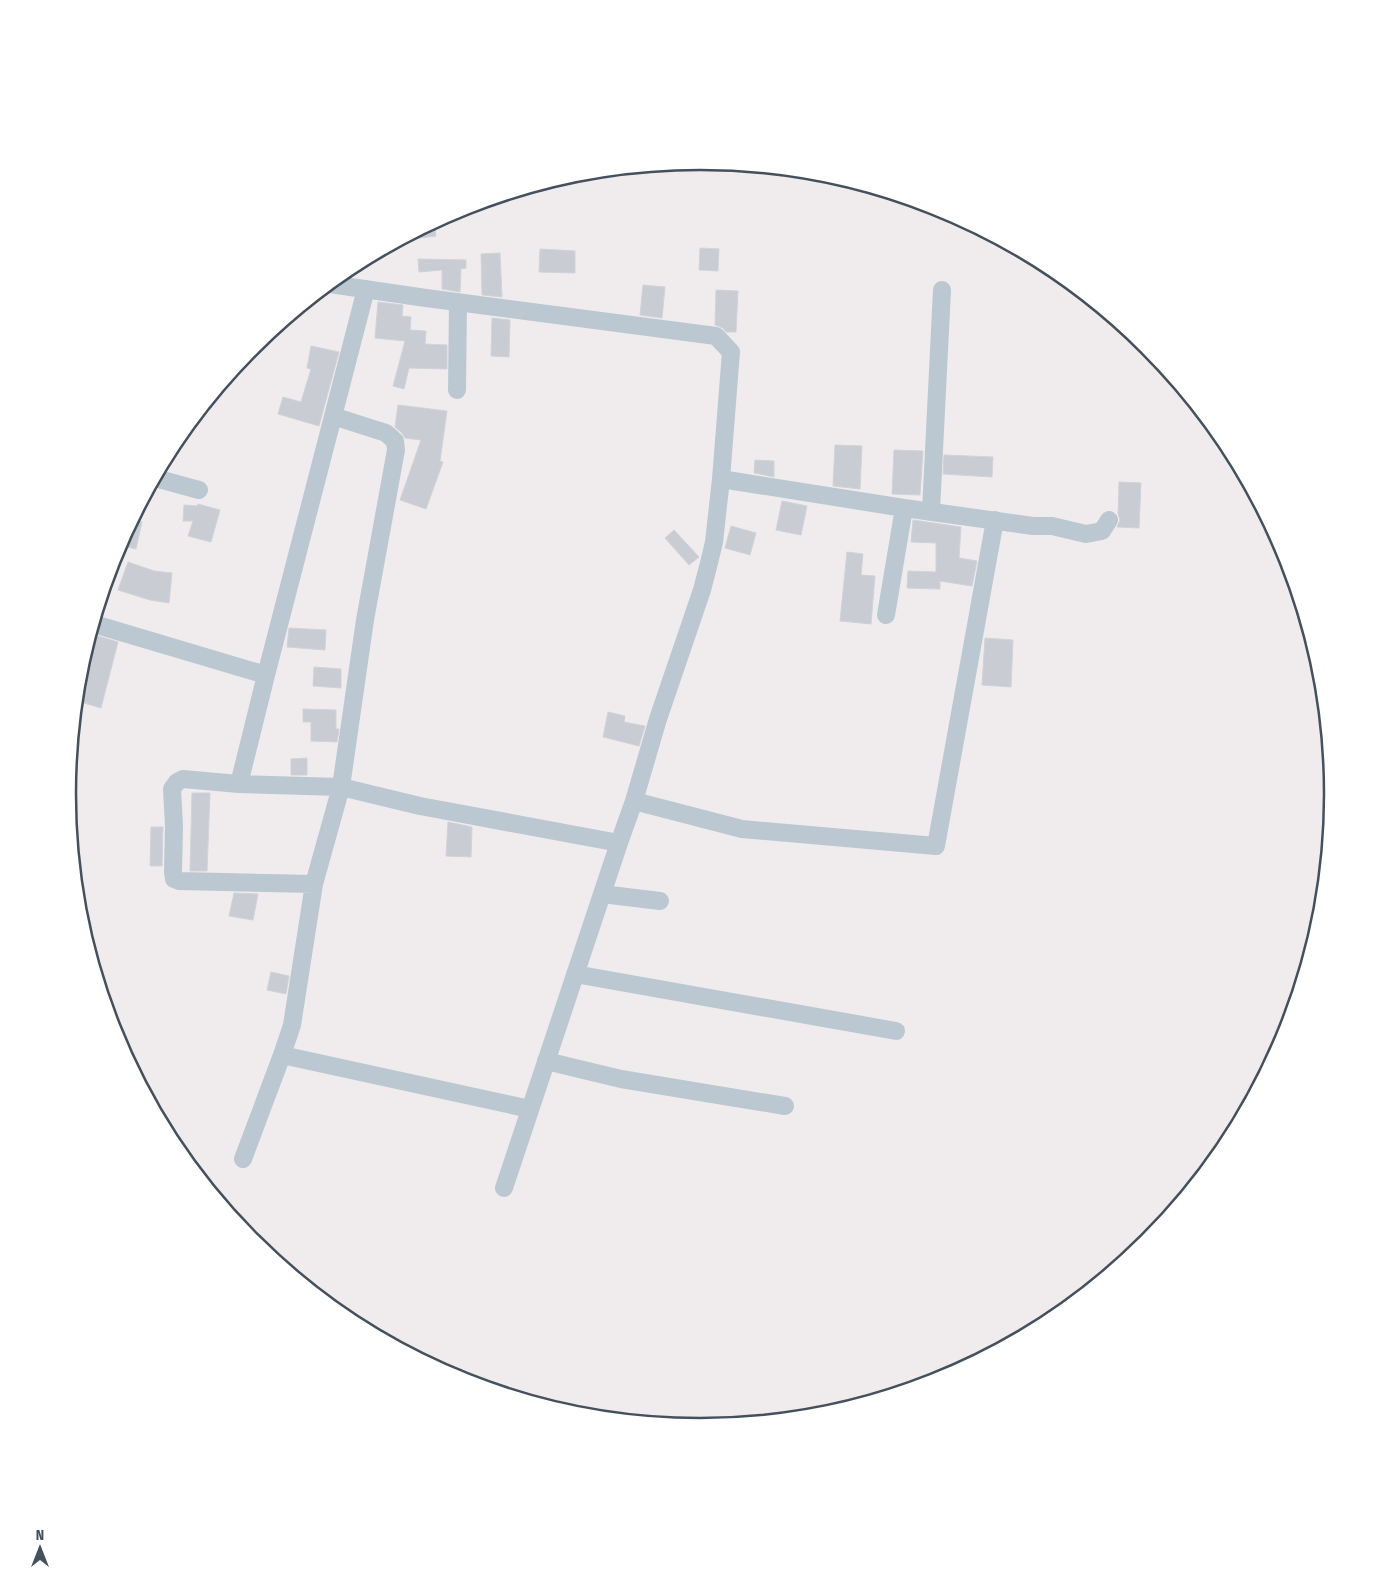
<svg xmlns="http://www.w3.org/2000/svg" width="1400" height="1588" viewBox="0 0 1400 1588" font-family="'Fira Sans Condensed',sans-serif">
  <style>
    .building { fill: #c9ccd2; stroke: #d0d3d9 }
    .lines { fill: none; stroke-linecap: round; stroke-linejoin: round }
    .minor { stroke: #bcc8d1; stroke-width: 18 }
    .rim { fill: none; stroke: #44515c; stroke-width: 2.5 }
  </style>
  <rect width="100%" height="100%" fill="#f0eced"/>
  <path class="building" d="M434,222L436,236L403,240V239Z
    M700,248L719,249L718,271L699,270Z
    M540,249L575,251V273L539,272Z
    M500,253L502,297L482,295L481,254Z
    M418,259L466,260V268L461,269L460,292L442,289V270L419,272Z
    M643,285L665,287L662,318L640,315Z
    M716,290L738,291L736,332H726L723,328L715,325Z
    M378,302L403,305L402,316L411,317L410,330L426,331L425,344L447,345V369L409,368L404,389L393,386L405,341L375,338Z
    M492,318L510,320L509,357L491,356Z
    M311,346L339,352L319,426L278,414L283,397L301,402L311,369L307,368Z
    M398,405L447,411L440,461L443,462L426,509L400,500L421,440L405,438L402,433L395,427Z
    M835,445L862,446L860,489L833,486Z
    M894,450L923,451L920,495L892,494Z
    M944,455L993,457L992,477L943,474Z
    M755,460L774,461V477L754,473Z
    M1119,482L1141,483L1139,528L1117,527L1120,520L1118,514Z
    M782,501L807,506L801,535L776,530Z
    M198,504L220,510L211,542L188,536L193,521H183L184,505L197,506Z
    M133,520L142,522L136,549L119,545Z
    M913,520L961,527L959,558L977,561L972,586L940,581V589L907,588L908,571L936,572V543L911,542Z
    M731,526L756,533L750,555L725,548Z
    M674,530L699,557L689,565L665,538Z
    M847,552L863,554L861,575L875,576L871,624L840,621Z
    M128,562L154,571L172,573L169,603L150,600L118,590Z
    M289,628L326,630L325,650L287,647Z
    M91,634L118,642L101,708L77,701L79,682Z
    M985,638L1013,640L1011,687L982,685Z
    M314,667L341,669V688L313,686Z
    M303,709L336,710V729H339L337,742L311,741V722H303Z
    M608,712L625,716L624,722L645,726L639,746L603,737Z
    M307,758V775H291V759Z
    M192,793H210L207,871H190Z
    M448,822L472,827L471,857L446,856Z
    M151,827H163L162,866H150Z
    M234,893L258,894L253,920L229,916Z
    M271,972L289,976L286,994L267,990Z"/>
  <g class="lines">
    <path class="minor" d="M330,284L426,298L716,336L731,352L721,479L714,542L709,563L702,590L658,719L634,801L619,843L504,1188
      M457,390L458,302
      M155,478L199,490
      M721,479L904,508L1033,526H1052L1086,534L1102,531L1109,520
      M931,511L942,290
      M886,615L904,508
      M94,624L266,675
      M239,784L266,675L366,289
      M634,801L742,829L936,846L995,520
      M314,884L179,881L174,879L173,872L174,826L172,789L177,782L183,779L239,784L341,787L420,806L619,843
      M602,894L660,901
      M575,974L896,1031
      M282,1055L530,1109
      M546,1061L621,1079L785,1106
      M243,1159L282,1055L292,1025L314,884L341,787L365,620L396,450L395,441L386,433L333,416"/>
  </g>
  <path d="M0 0H1400V1588H0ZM76 794a624 624 0 1 1 1248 0a624 624 0 1 1-1248 0Z" fill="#fff" fill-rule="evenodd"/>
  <path class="rim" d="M76 794a624 624 0 1 1 1248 0a624 624 0 1 1-1248 0Z"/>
  <g transform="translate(40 1548)" stroke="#ffffff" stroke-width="4" paint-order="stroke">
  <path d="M0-4L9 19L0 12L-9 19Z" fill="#44515c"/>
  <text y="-8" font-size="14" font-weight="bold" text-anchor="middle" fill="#44515c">N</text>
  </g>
</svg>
